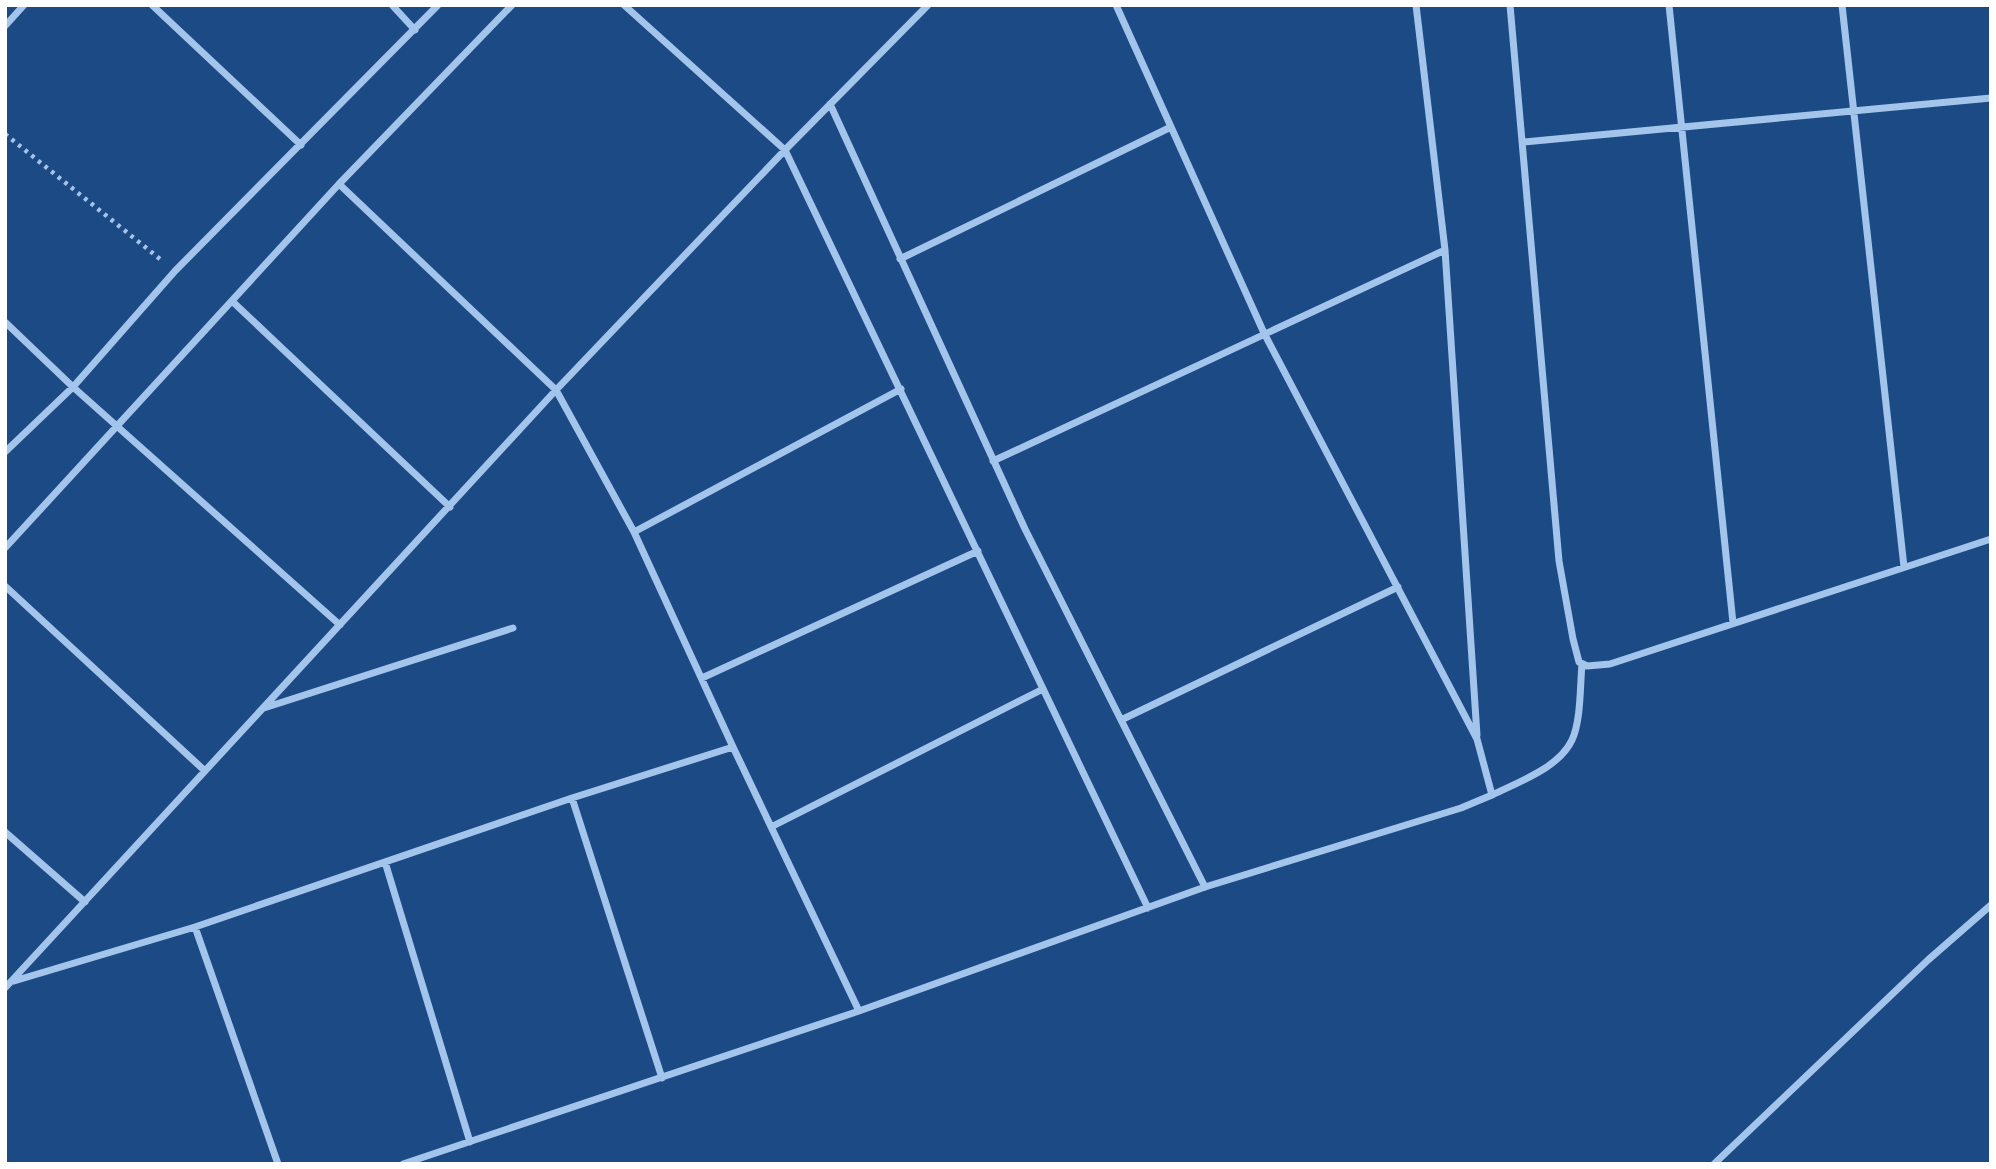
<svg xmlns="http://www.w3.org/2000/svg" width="1996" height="1169" viewBox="0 0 1996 1169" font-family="'Fira Sans',sans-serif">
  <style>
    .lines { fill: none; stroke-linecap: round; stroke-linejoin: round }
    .path { stroke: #a3c4eb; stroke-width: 4.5; stroke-dasharray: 3.5 5; stroke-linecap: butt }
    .street { stroke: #a3c4eb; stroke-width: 7 }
  </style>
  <rect width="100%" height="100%" fill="#1c4a85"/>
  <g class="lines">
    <path class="path" d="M5,134L160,259"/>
    <path class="street" d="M152,5L301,145
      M392,5L415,30
      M624,5L785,150L1148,908
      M1416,5L1445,250L1477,735
      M1510,5L1559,561L1573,639L1579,662L1587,666L1610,664L1991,539
      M1669,5L1733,623
      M1842,5L1904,567
      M5,26L24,5
      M830,104L1025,529L1205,887
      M1524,142L1991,98
      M339,184L556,390L634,532L733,747L859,1011
      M900,259L1171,127
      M233,302L450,507
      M5,322L73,387L340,625
      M5,452L73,387L175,271L438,5
      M993,461L1445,250
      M634,532L901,389
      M5,548L339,184L512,5
      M5,586L205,771
      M702,678L978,551
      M264,708L513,628
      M1121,720L1398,587
      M1492,795C1518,782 1559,768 1572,740C1581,721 1580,686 1582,664
      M572,798L662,1078
      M771,827L1043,689
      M5,832L85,902
      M385,862L470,1142
      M195,927L278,1164
      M14,981L195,927L572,798L733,747
      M5,988L556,390L785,150L928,5
      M403,1164L859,1011L1205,887L1461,808L1492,795L1477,739L1264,333L1116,5
      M1714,1164L1928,960L1991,905"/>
  </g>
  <rect width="1996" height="1169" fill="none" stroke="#ffffff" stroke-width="14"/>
</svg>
